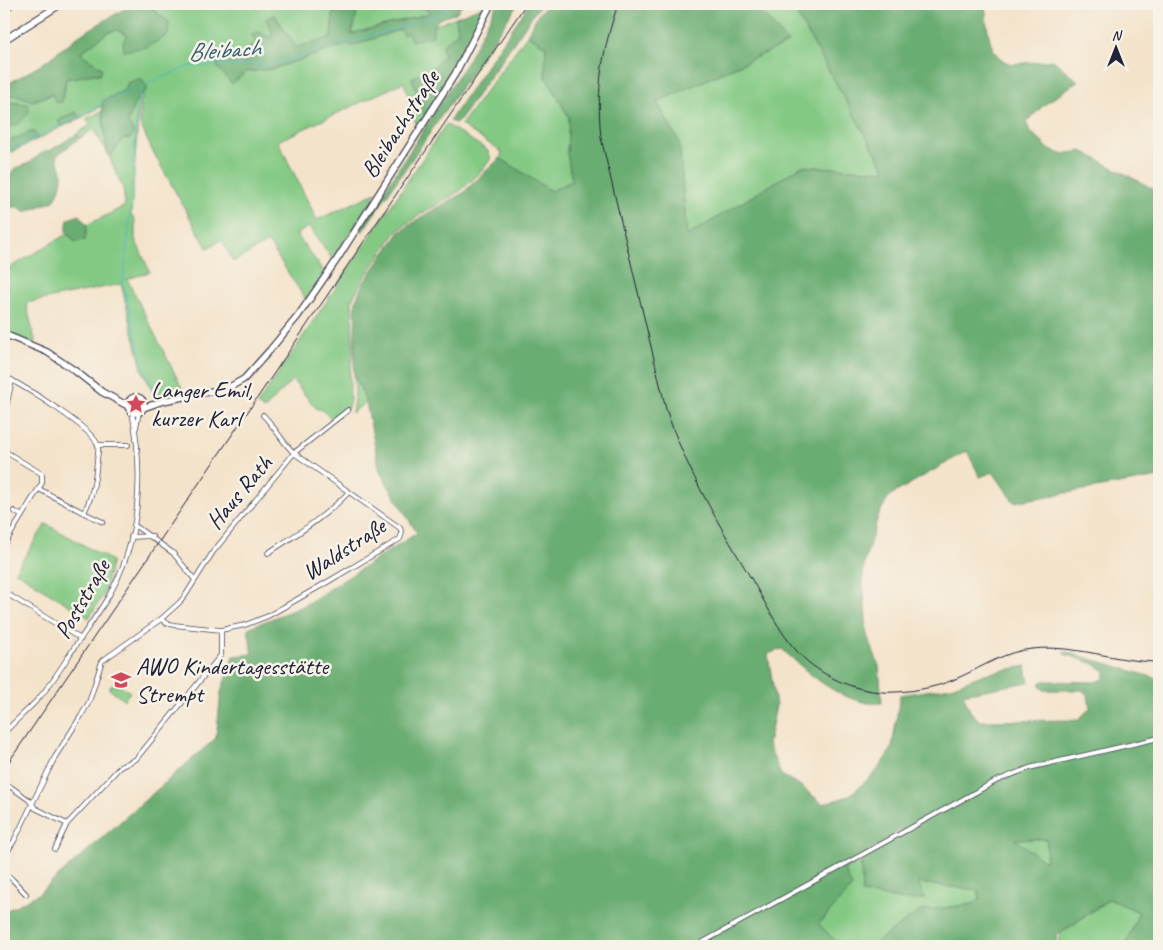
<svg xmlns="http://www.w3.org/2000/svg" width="1163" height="950" viewBox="0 0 1163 950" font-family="Caveat,sans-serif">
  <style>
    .green { fill: #83c984; stroke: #527660 }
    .forest { fill: #6aad72; stroke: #466856; fill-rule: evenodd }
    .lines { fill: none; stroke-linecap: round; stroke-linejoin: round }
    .stream { stroke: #45b3c1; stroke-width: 1 }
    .street-casing { stroke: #423f51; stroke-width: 5.5 }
    .secondary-casing { stroke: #423f51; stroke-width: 8 }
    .primary-casing { stroke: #423f51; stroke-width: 8 }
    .street { stroke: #fff; stroke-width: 4 }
    .secondary { stroke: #fff; stroke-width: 5.5 }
    .primary { stroke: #fff; stroke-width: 6 }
    .rail { stroke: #22223b; stroke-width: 1 }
    .labels { text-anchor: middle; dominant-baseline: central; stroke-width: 5; stroke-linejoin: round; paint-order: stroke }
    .street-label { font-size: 24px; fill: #22223b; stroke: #f7f3e8 }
    .poi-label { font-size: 24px; fill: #22223b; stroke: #f7f3e8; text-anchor: start }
    .water-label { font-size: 25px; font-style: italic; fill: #305c71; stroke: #f7f3e8 }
  </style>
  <rect width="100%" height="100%" fill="#f7f3e8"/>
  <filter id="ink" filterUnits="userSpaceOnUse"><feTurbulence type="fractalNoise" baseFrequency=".02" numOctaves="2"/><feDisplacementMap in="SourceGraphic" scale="10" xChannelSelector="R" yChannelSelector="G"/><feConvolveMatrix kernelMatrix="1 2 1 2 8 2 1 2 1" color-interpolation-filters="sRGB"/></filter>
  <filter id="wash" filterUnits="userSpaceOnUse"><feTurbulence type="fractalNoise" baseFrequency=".0096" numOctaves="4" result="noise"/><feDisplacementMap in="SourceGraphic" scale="20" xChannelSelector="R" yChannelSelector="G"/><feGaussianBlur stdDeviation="1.12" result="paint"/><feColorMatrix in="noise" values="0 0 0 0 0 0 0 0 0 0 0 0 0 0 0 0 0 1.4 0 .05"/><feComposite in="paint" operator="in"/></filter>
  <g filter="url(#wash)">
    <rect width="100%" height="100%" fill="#f4e3cb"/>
    <path class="green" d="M181,4H338L333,13L331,38L296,47L275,15L266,19L272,30L271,39L255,43L246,72L272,69L348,44L352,46L402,29L408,33L433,26L456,17L458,32L442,46L445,55L435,66L412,78L425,116L417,128L404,82L278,141L317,220L377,192L333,260L309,227L296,234L325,273L306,300L268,242L233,262L222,240L207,248L152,150L140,124L142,93L148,89H127L103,101L102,106L81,118L76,112L58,121L62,127L38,139L33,131L4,144V129L9,128L11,102L4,109V96L18,95L32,101L65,91L66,79L93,74H100L102,68L80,53L108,32L117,30L127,35L169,22L152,9Z
      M338,4H379L381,8L390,5V4C405,4 419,3 431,13L351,34L355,25L352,7Z
      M792,6L886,171L802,166L687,236L679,142L657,102L788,43L760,10Z
      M527,35L546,46L545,75L569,117L567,153L572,181L551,191L500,158L502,152L461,125Z
      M140,94L131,215L135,220V239L150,272L127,279L185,394L169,397L154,395L142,369L121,284L26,303L36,344L4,332V271L67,234L69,236L85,240L87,225L125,206L123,188L107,152L93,129L80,138L77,134L90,125L86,119L102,111L107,152L111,156L123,139L133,106Z
      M446,124L487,150L490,155V160L480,173L460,191L418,216L396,232L360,284L352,300L353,352L350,372V400L347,410L332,420L321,409H317L292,380L264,410L257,405Z
      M354,373L366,402L352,413L355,392Z
      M46,524L112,561L105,588L107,589L89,618L15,571Z
      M113,683L117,686L118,684L130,692L124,700L109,689Z
      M1014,839H1048L1046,861L1043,860Z
      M861,862L862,893L925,899L917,883L978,890L980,899L973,904L920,911L871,946L836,941L819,924L852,887L844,870Z
      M1109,899L1139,912L1125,946H1058L1060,934Z"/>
    <path class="forest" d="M133,4H181L152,9L169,22L168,35L147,47L124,51L123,42L127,35L117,30L108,32L80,53L102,68L100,74H93L66,79L62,102L56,103L52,94L32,101L18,95L4,96V86L41,65L80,35Z
      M338,4L352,7L357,14L351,34L431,13L424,7L410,4H463L456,13L439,19L433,26V36L411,41L408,33L403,35L401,29L352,46L348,44L272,69L246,72L232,84L218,68L216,60L229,56L245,61L248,48L255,43L252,34L259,32L271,38L272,30L266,19L274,15L296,47L331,38L333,13Z
      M489,4L425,116L412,78L435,66L444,55L442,46L458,32L456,17Z
      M497,4H518L362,232L360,229L468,60Z
      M529,4H543L535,12L459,121L454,123L450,120Z
      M548,4H759L760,10L788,43L657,102L679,142L687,236L802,166L886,171L792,6L828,4H985C987,22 987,57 1009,63C1016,65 1043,61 1053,60L1078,81L1044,105L1026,122L1030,131L1050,150L1062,154L1082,151L1159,192V477L1014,502L993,472L980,477L967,451L889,496L878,516L864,564L863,580L867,634L879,666L882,703C876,703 869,704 863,702C830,694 806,671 782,649L768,654L776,706L768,744L781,775L798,784L823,804L849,796L876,772L892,748L900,695L951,687L984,674L1026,666L1029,682L963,694L970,711L980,721L1078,720L1090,708L1088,696L1082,690H1044L1039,684L1043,681L1095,682L1104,679L1105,671L1092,663L1064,654V651L1159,679V946H1125L1139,912L1109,899L1057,935L1055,946H871L920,911L973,904L980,899L978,890L918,883L925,899L906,900L862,893L861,862L903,832L901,830L844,869L852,887L819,924L836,941L865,946H4V912L38,894L216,738L221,692L233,656L252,654L248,628L303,606L417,533L380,472L366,402L354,373L356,300L362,285L399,233L418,219L463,193L500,158L551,191L572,181L567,153L569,117L545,75L546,46L527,35L538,14ZM1015,839H1047L1046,861L1043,860Z
      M141,78L148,89C136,97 132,108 128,122L134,133L131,138L123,139L111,156L107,152L102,106L103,101L126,89L127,83Z
      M10,102L28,104L29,112L19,124L4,129V109Z
      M76,112L81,118L62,127L58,121Z
      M33,131L38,139L12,152L4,154V144L5,145L11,140Z
      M77,134L80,138L57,155C57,162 60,165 62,171C63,182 59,192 54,201L25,212L19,207H10L4,210V193L8,189L9,178L14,169L29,163L43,152L51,150Z
      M80,215L87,225L85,240L75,242L66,231L68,219Z"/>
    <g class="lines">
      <path class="stream" d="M141,87L136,125L133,191L123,283L144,368L156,395
        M4,152L89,111L108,100L190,66L275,64L405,26L433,16L455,4"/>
    </g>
  </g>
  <g filter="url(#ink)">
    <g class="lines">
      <defs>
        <path id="street" d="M4,12L13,4
          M4,376C21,385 95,429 98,446C99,451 97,457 97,461C95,482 93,494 84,513L39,489
          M4,417L12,380
          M136,428L139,412
          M98,445H128
          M4,448L6,452L42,474V483L4,545
          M14,511L22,516
          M84,513L103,522
          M134,525L173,553L195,580
          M131,537L152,536
          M268,553C297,534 325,517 349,492
          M4,592L81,639
          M161,619L166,623L174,625L221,630L245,625L268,616L324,584L400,539L402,533L400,528L294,453C282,442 275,427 263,415
          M4,733C15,721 28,710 39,698C53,682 64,663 76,645C87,629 98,614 108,597C141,541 144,474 132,412
          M4,793L8,787H11L29,800L35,808L67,824L120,767L136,759L221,655V630
          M55,849L67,824
          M4,857L14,841L55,757L81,716L89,702L102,661L161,619L179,603L185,596L213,552L294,453L348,410
          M4,872L12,879L26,894
          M696,946L996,781L1029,768L1159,738"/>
        <path id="secondary" d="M4,334L47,352L74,370L102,392L128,406
          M128 405a8 8 0 1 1 16 0a8 8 0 1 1-16 0Z
          M143,408L163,401L228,388L244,379L270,350L298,316L336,261L455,74L491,4"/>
        <path id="primary" d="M4,40L61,4"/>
      </defs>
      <use href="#street" class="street-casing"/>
      <use href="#secondary" class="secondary-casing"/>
      <use href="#primary" class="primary-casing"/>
      <use href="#street" class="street"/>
      <use href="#secondary" class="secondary"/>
      <use href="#primary" class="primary"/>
      <path class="rail" d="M618,4C602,52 596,86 601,138L666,409C687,472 721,528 755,585C770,611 784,642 808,662C833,682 864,694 896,692C918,691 942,686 962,676C984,666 1006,651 1032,649C1075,644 1116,662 1159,662
        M4,769L526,4"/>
    </g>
  </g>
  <defs>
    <symbol id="sight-bare" viewBox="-9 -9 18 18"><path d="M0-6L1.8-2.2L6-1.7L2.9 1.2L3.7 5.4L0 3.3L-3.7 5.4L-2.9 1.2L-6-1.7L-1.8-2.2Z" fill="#d1495b" stroke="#f7f3e8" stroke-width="2.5" paint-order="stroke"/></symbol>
    <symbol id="school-bare" viewBox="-9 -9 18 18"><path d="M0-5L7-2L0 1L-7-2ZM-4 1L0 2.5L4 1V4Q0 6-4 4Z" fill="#d1495b" stroke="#f7f3e8" stroke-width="2.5" paint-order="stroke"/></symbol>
  </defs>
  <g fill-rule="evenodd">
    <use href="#sight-bare" x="122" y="390" width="28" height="28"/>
    <use href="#school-bare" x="107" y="666" width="28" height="28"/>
  </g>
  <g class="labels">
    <g class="street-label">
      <text transform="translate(400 124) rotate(-57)">Bleibachstraße</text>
      <text transform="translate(239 492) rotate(-50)">Haus Rath</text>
      <text transform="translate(344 549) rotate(-33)">Waldstraße</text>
      <text transform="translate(82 599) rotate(-60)">Poststraße</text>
    </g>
    <g class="poi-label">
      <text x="151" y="390">Langer Emil,<tspan x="151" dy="28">kurzer Karl</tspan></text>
      <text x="136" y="666">AWO Kindertagesstätte<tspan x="136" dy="28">Strempt</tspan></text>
    </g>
    <g class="water-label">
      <text transform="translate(224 50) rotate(-4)">Bleibach</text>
    </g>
  </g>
  <rect width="1163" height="950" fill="none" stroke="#f7f3e8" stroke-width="20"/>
  <g transform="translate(1116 48)" stroke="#f7f3e8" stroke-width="4" paint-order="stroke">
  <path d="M0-4L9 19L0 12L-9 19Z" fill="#22223b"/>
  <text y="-8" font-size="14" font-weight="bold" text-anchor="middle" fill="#22223b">N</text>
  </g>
</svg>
